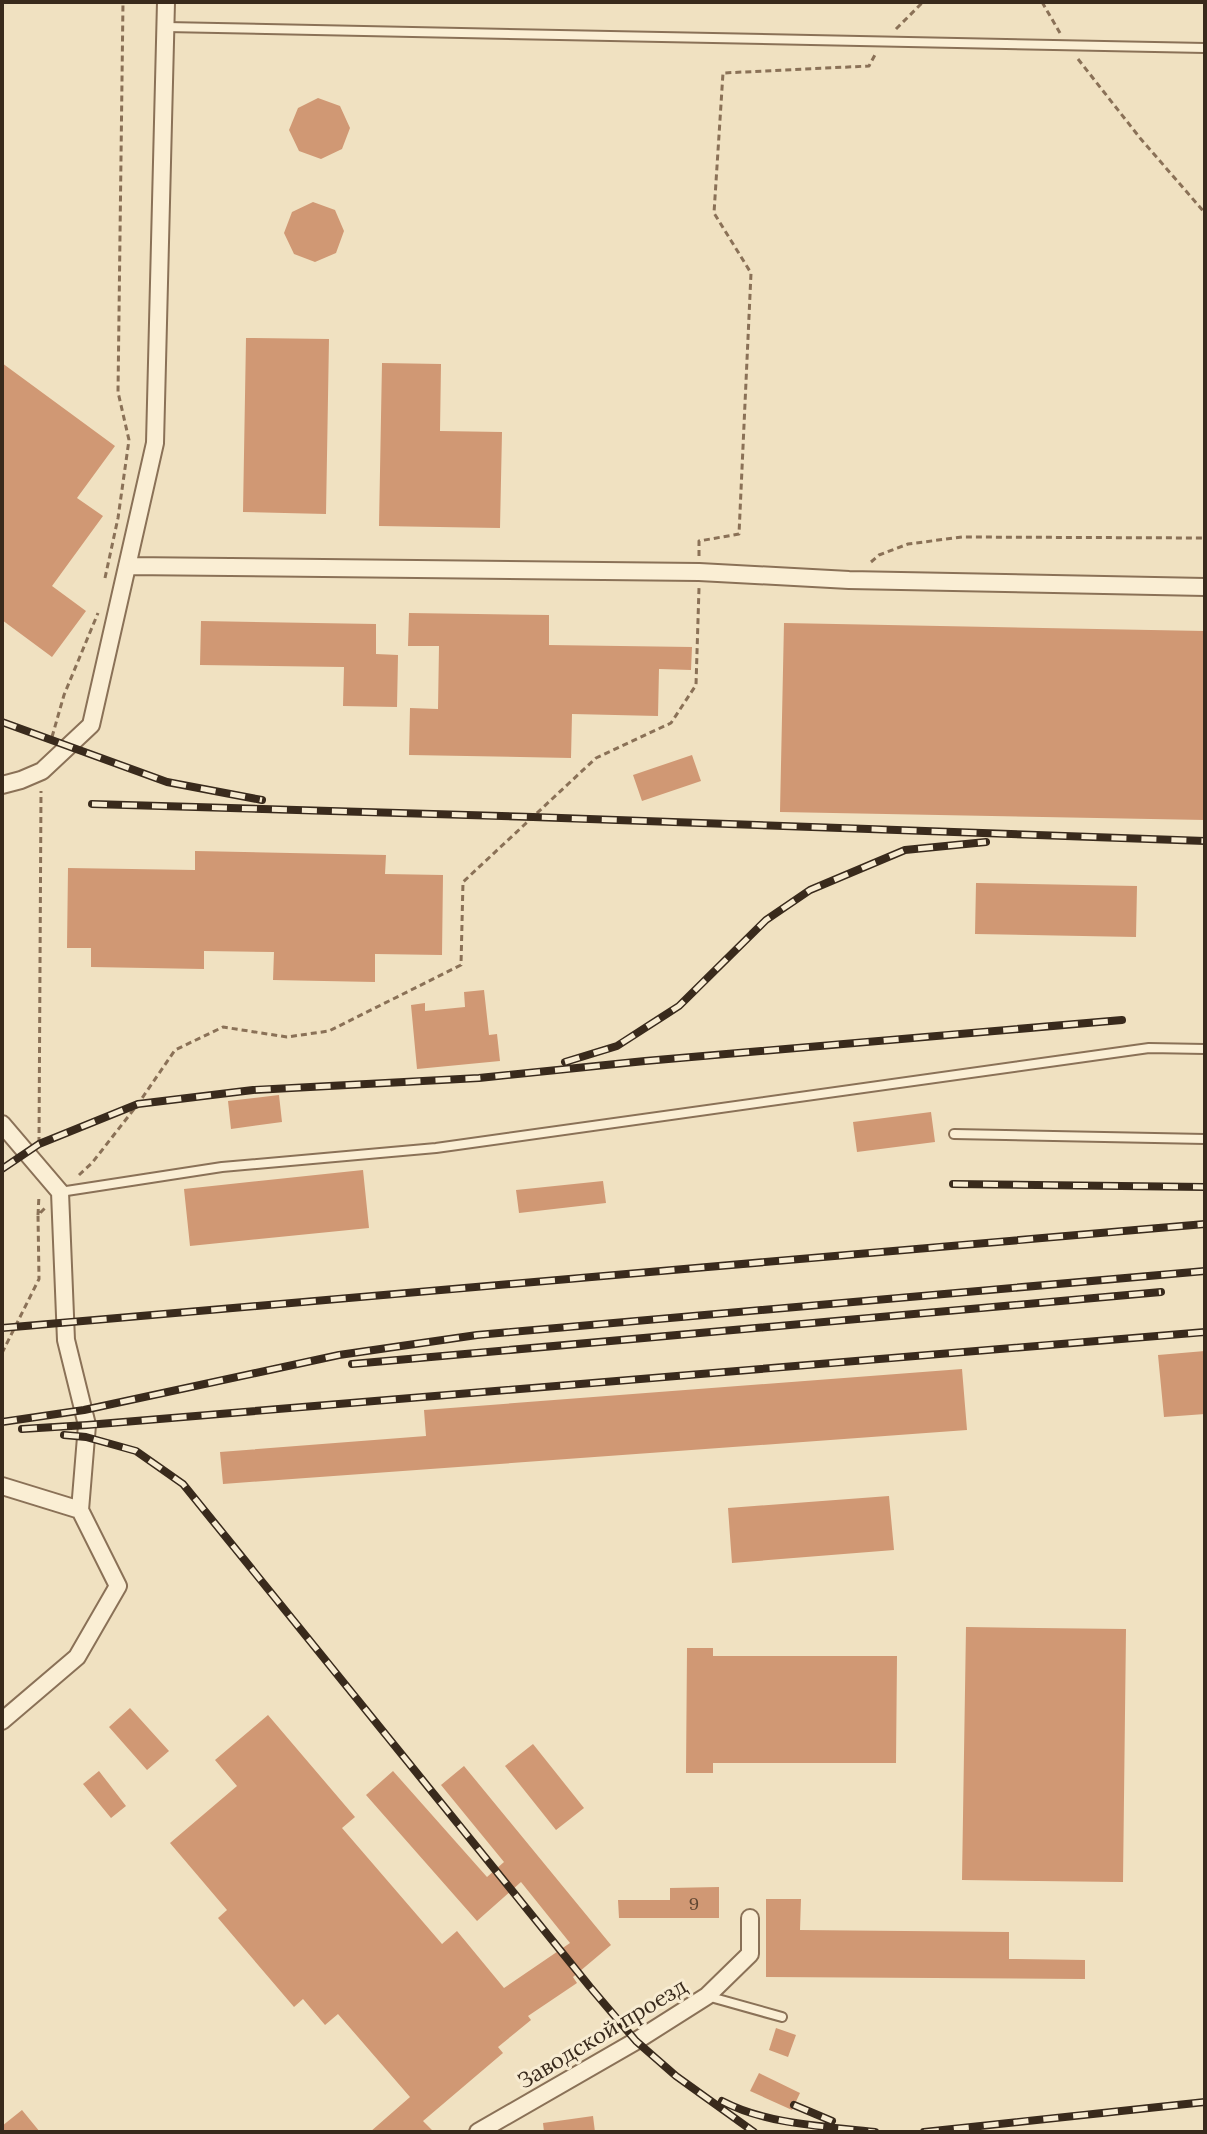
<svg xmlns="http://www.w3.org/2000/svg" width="1207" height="2134" viewBox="0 0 1207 2134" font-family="Lora,serif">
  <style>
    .building { fill: #d09874 }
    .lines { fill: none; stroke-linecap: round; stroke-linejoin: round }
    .service-casing { stroke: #8a7157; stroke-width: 12 }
    .minor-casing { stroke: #8a7157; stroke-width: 20 }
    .path { stroke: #8a7157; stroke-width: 3; stroke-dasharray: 6 4; stroke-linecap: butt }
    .service { stroke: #faeed4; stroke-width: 8 }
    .minor { stroke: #faeed4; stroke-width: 16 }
    .rail-casing { stroke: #392a1c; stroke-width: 8 }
    .rail { stroke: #f7ebd1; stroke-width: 5; stroke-dasharray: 15; stroke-linecap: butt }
    .labels { text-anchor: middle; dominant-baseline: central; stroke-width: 6; stroke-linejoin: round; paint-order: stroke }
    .number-label { font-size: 18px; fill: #5f4632 }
    .street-label { font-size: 22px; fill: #392a1c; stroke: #f7ebd1 }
  </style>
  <rect width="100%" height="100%" fill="#f0e1c1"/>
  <path class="building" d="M318,98L340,106L350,128L342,149L321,159L299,151L289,130L298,108Z
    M313,202L335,210L344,231L336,253L315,262L294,254L284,233L292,212Z
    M246,338L329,339L326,514L243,512Z
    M2,363L115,446L77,498L103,516L52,586L86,611L52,657L2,620Z
    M382,363L441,364L440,431L502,432L500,528L379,526Z
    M409,613L549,615V645L692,647L691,670L659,669L658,716L572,714L571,758L409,755L410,708L438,709L439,646H408Z
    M201,621L376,624V654L398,655L397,707L343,706L344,667L200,665Z
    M784,623L1205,631V820L780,812Z
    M692,755L701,781L642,801L633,775Z
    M195,851L386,855L385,874L443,875L442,955L375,954V982L273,980L274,952L204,951V969L91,967V948H67L68,868L195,870Z
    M976,883L1137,886L1136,937L975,934Z
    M484,990L489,1035L497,1034L500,1061L417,1069L411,1005L425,1003V1011L465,1007L464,992Z
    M279,1095L282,1122L231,1129L228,1101Z
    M931,1112L935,1142L857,1152L853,1122Z
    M363,1170L369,1228L190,1246L184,1189Z
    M603,1181L606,1203L519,1213L516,1190Z
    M1205,1351V1414L1164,1417L1158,1355Z
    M962,1369L967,1430L223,1484L220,1452L426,1436L424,1410Z
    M889,1496L894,1550L732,1563L728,1508Z
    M966,1627L1126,1629L1123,1882L962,1880Z
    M687,1648H713V1656H897L896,1763H713V1773H686Z
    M130,1708L169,1751L147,1770L109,1727Z
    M268,1715L355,1817L342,1828L442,1944L457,1931L504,1988L570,1943L521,1882L477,1921L366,1795L393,1771L487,1877L504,1862L441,1785L464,1766L611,1945L573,1977L577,1983L528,2016L531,2020L498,2047L503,2053L423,2121L434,2132H370L410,2097L338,2014L325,2025L303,1999L294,2007L218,1918L227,1910L170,1843L237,1786L215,1760Z
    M533,1744L584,1808L556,1830L505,1766Z
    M99,1771L126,1806L111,1818L83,1784Z
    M719,1887V1918H619L618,1900H670V1888Z
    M766,1899H801L800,1930L1009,1932V1959L1085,1960V1979L766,1977Z
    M776,2028L796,2035L788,2057L769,2050Z
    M759,2073L800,2093L792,2110L750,2091Z
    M22,2110L40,2132H2V2126Z
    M593,2116L595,2132H544L543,2123Z"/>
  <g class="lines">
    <defs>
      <path id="service" d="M166,27L1205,48
        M954,1134L1205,1139
        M60,1192L222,1167L436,1148L1149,1048L1205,1049
        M707,1996L782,2017"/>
      <path id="minor" d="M127,566L699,572L849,580L1205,587
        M2,785L21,780L42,771L91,725L155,443L166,2
        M2,1124L60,1192L66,1340L87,1425L80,1510L118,1586L77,1657L2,1721
        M2,1486L80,1510
        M478,2132L636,2041L707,1996L750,1954V1918"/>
    </defs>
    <use href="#service" class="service-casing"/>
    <use href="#minor" class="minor-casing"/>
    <path class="path" d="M1042,2L1060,33
      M896,29L923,2
      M1078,59L1140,138L1205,213
      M699,556V541L739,534L751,273L714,213L723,73L869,66L876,53
      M871,562L879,555L908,544L962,537L1205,538
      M105,578L118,518L129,440L118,392L123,2
      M52,737L64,695L98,613
      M39,1143L41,791
      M79,1175L92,1163L138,1104L175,1050L223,1027L287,1037L329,1031L461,965L463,882L596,758L671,723L696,685L699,588
      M38,1215L39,1195
      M2,1353L39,1279L38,1215L45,1208"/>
    <use href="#service" class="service"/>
    <use href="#minor" class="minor"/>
    <defs>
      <path id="rail" d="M2,722L167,782L262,800
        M92,804L533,817L1205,841
        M565,1062L617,1046L679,1006L766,920L810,890L905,850L986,842
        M2,1169L39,1144L138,1104L253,1090L479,1078L645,1061L1122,1020
        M953,1184L1205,1187
        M2,1328L1205,1224
        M352,1364L1161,1292
        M2,1422L84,1410L339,1355L477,1335L1205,1271
        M22,1429L87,1425L1205,1332
        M64,1435L86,1437L136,1451L183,1484L590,1987L636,2041L676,2076L754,2132
        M722,2101C768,2125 825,2126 875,2132
        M794,2105L832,2121
        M924,2132L1205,2102"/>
    </defs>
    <use href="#rail" class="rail-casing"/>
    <use href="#rail" class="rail"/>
  </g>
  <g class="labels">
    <g class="number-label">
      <text x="694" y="1903">9</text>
    </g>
    <g class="street-label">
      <text transform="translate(602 2033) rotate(-31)">Заводской проезд</text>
    </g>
  </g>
  <rect width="1207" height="2134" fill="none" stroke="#392a1c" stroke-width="8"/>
</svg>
